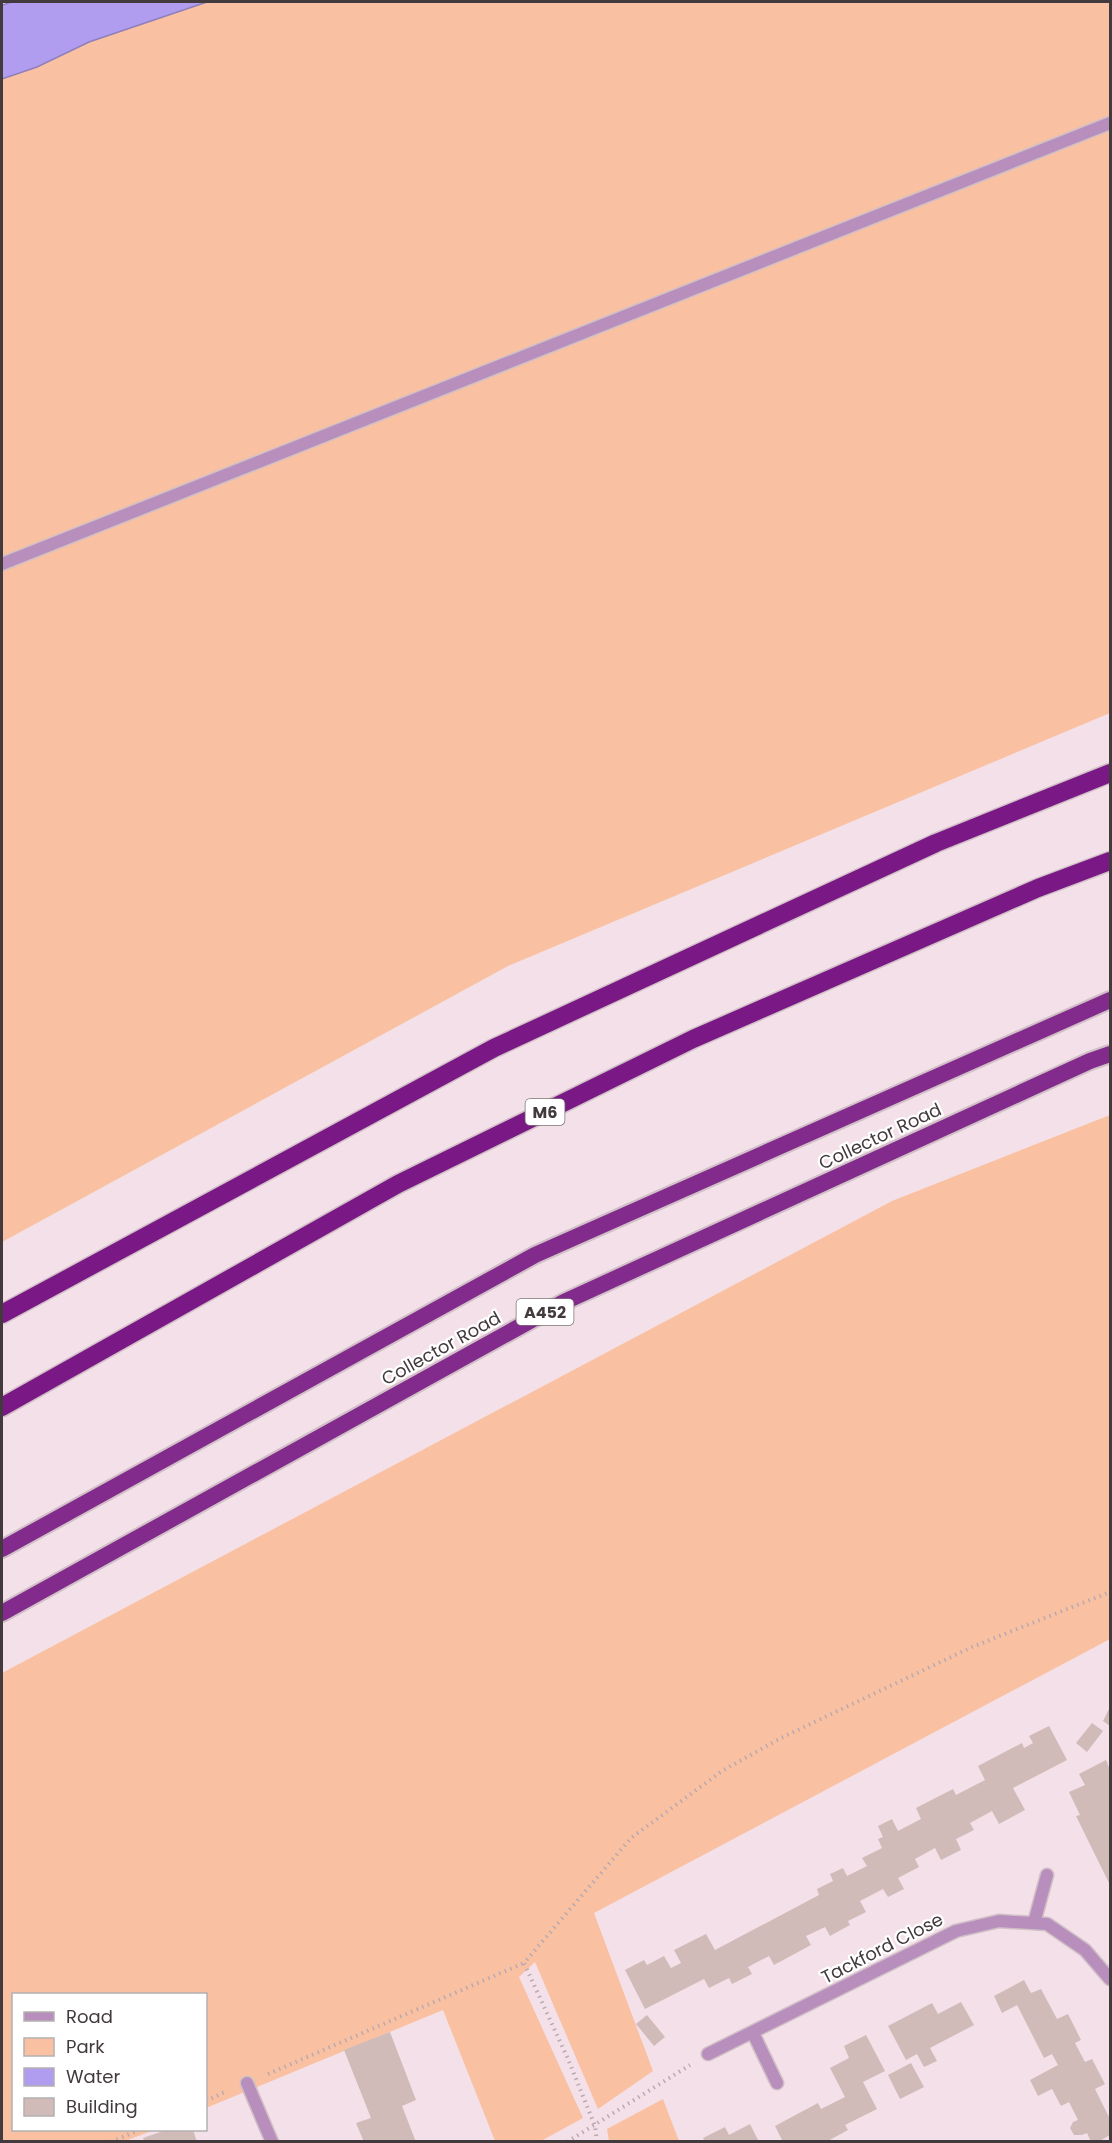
<svg xmlns="http://www.w3.org/2000/svg" width="1112" height="2143" viewBox="0 0 1112 2143" font-family="Poppins,sans-serif">
  <style>
    .green { fill: #f9c1a1 }
    .water { fill: #b09df0; stroke: #8f7fba; stroke-width: 1.5 }
    .building { fill: #d0bbb9 }
    .lines { fill: none; stroke-linecap: round; stroke-linejoin: round }
    .service-casing { stroke: #d0bfc6; stroke-width: 15 }
    .minor-casing { stroke: #d0bfc6; stroke-width: 15 }
    .trunk-casing { stroke: #d0bfc6; stroke-width: 20 }
    .motorway-casing { stroke: #d0bfc6; stroke-width: 21 }
    .path { stroke: #b9a9b0; stroke-width: 4; stroke-dasharray: 1.5 4.5; stroke-linecap: butt }
    .service { stroke: #b78ebc; stroke-width: 12 }
    .minor { stroke: #b78ebc; stroke-width: 12 }
    .trunk { stroke: #822b8c; stroke-width: 16 }
    .motorway { stroke: #7a1885; stroke-width: 18 }
    .labels { text-anchor: middle; dominant-baseline: central; stroke-width: 4.5; stroke-linejoin: round; paint-order: stroke }
    .shield { fill: #fff; stroke: #7b7577; stroke-width: 1.5 }
    .shield-label { font-size: 16px; font-weight: bold; fill: #423a3d }
    .street-label { font-size: 18px; fill: #423a3d; stroke: #fff }
  </style>
  <rect width="100%" height="100%" fill="#f4e0e8"/>
  <path class="green" d="M207,2H1110V713L508,966L2,1242V79L37,67L89,42Z
    M1110,1115V1639L594,1913L653,2071L598,2109L535,1962L519,1977L583,2118L541,2141H495L443,2010L206,2108V1994H14V2130H154L125,2141H2V1673L892,1201Z
    M663,2099L679,2141H609L607,2129Z"/>
  <path class="water" d="M12,2H207L89,42L37,67L2,79V5Z"/>
  <path class="building" d="M1110,1707V1726L1103,1721Z
    M1092,1723L1103,1731L1087,1752L1076,1743Z
    M1049,1726L1067,1760L1013,1788L1025,1810L999,1824L992,1811L970,1823L974,1830L956,1839L961,1850L941,1860L935,1848L915,1859L919,1867L898,1878L904,1889L888,1897L883,1889L860,1901L866,1912L848,1921L850,1925L830,1936L825,1927L806,1936L811,1945L774,1965L769,1956L748,1967L752,1974L732,1984L729,1978L709,1988L704,1979L645,2009L625,1970L644,1960L647,1965L664,1956L671,1968L681,1963L674,1950L706,1934L715,1950L819,1895L817,1889L833,1881L830,1874L843,1868L847,1876L867,1866L862,1858L882,1848L878,1839L883,1837L878,1826L892,1819L898,1831L921,1819L916,1808L953,1789L956,1795L985,1780L978,1766L1022,1743L1024,1748L1033,1743L1029,1736Z
    M1106,1760L1110,1770V1885L1076,1816L1080,1815L1069,1792L1085,1785L1079,1774Z
    M1024,1980L1031,1993L1041,1989L1057,2019L1068,2014L1081,2040L1075,2043L1085,2062L1092,2059L1105,2084L1095,2089L1110,2119V2135L1098,2142H1091L1087,2133L1082,2135H1074L1070,2128L1073,2122L1078,2120L1069,2102L1061,2106L1052,2089L1038,2096L1030,2080L1058,2065L1052,2054L1044,2058L1017,2005L1002,2013L994,1996Z
    M961,2002L974,2025L930,2048L937,2061L924,2067L917,2054L906,2060L888,2026L932,2003L938,2014Z
    M647,2015L665,2037L654,2046L636,2024Z
    M390,2032L416,2100L402,2106L416,2142H364L356,2123L371,2118L344,2050Z
    M866,2035L885,2071L863,2082L877,2109L845,2125L848,2130L826,2142H783L775,2126L818,2103L821,2109L845,2097L830,2068L849,2058L844,2046Z
    M911,2063L924,2087L900,2099L888,2075Z
    M750,2124L759,2142H705L703,2138L725,2127L729,2135Z
    M166,2130H193L197,2142H145L143,2138Z"/>
  <g class="lines">
    <defs>
      <path id="service" d="M2,564L1110,123"/>
      <path id="minor" d="M1034,1923L1047,1875
        M753,2033L777,2083
        M708,2054L956,1931L999,1921L1047,1924L1085,1950L1110,1979
        M247,2083L272,2142"/>
      <path id="trunk" d="M2,1549L535,1255L1110,1000
        M2,1613L564,1302L1090,1061L1110,1054"/>
      <path id="motorway" d="M2,1314L494,1048L936,843L1110,773
        M2,1407L398,1184L693,1039L1038,888L1110,861"/>
    </defs>
    <use href="#service" class="service-casing"/>
    <use href="#minor" class="minor-casing"/>
    <use href="#trunk" class="trunk-casing"/>
    <use href="#motorway" class="motorway-casing"/>
    <path class="path" d="M268,2074L524,1963
      M206,2101L225,2092
      M111,2142L139,2130
      M567,2142L690,2065
      M597,2142L595,2126L568,2059L524,1963L631,1838L722,1771L781,1738L972,1647L1110,1592"/>
    <use href="#service" class="service"/>
    <use href="#minor" class="minor"/>
    <use href="#trunk" class="trunk"/>
    <use href="#motorway" class="motorway"/>
  </g>
  <g class="labels">
    <g class="shield">
      <rect x="525.5" y="1099" width="39" height="26" rx="4.5"/>
      <rect x="516.5" y="1299" width="57" height="26" rx="4.5"/>
    </g>
    <g class="shield-label">
      <text x="545" y="1112">M6</text>
      <text x="545" y="1312">A452</text>
    </g>
    <g class="street-label">
      <text transform="translate(880 1136) rotate(-25)">Collector Road</text>
      <text transform="translate(441 1348) rotate(-29)">Collector Road</text>
      <text transform="translate(882 1948) rotate(-27)">Tackford Close</text>
    </g>
  </g>
  <rect width="1112" height="2143" fill="none" stroke="#423a3d" stroke-width="6"/>
  <rect x="12" y="1993" width="195" height="138" fill="#ffffff" stroke="#b3b0b1" stroke-width="1.5"/>
  <rect x="24" y="2012" width="30" height="9" fill="#b78ebc" stroke="#b3b0b1" stroke-width="1.5"/>
  <text x="66" y="2023" font-size="18" fill="#423a3d">Road</text>
  <rect x="24" y="2038" width="30" height="18" fill="#f9c1a1" stroke="#b3b0b1" stroke-width="1.5"/>
  <text x="66" y="2053" font-size="18" fill="#423a3d">Park</text>
  <rect x="24" y="2068" width="30" height="18" fill="#b09df0" stroke="#b3b0b1" stroke-width="1.5"/>
  <text x="66" y="2083" font-size="18" fill="#423a3d">Water</text>
  <rect x="24" y="2098" width="30" height="18" fill="#d0bbb9" stroke="#b3b0b1" stroke-width="1.5"/>
  <text x="66" y="2113" font-size="18" fill="#423a3d">Building</text>
</svg>
